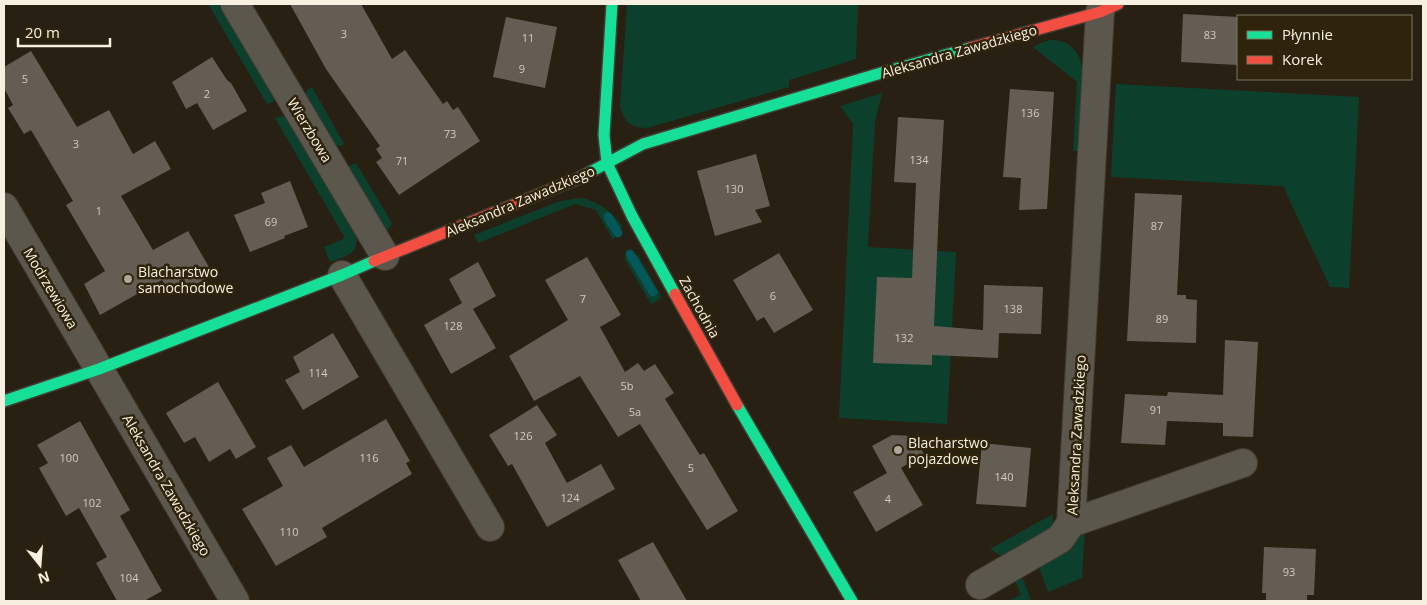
<svg xmlns="http://www.w3.org/2000/svg" width="1427" height="605" viewBox="0 0 1427 605" font-family="'Open Sans',sans-serif">
  <style>
    .green { fill: #0d402c }
    .lines { fill: none; stroke-linecap: round; stroke-linejoin: round }
    .stream { stroke: #045859; stroke-width: 9 }
    .building { fill: #645d53 }
    .street-casing { stroke: #423c32; stroke-width: 30 }
    .fast-casing { stroke: #423c32; stroke-width: 14 }
    .jam-casing { stroke: #423c32; stroke-width: 14 }
    .street { stroke: #5c574d; stroke-width: 28 }
    .fast { stroke: #16e098; stroke-width: 11 }
    .jam { stroke: #f24e42; stroke-width: 11 }
    .poi-dot { fill: #aea799; stroke: #2f240b; stroke-width: 2 }
    .labels { text-anchor: middle; dominant-baseline: central; stroke-width: 5; stroke-linejoin: round; paint-order: stroke }
    .number-label { font-size: 11px; fill: #d2cbbe }
    .street-label { font-size: 14px; fill: #f7f0e1; stroke: #2f240b }
    .poi-label { font-size: 14px; fill: #f7f0e1; stroke: #2f240b; text-anchor: start }
  </style>
  <rect width="100%" height="100%" fill="#272013"/>
  <path class="green" d="M208,4H222L275,95L273,102L267,104Z
    M627,4H858L856,59L789,80V87L647,128C629,127 626,123 620,107Z
    M1049,40C1072,39 1081,54 1083,74L1078,151H1073L1077,82L1033,47L1041,43Z
    M1116,84L1359,97L1349,288L1330,287L1283,186L1111,177Z
    M312,87L344,144L341,146L332,145L304,97L307,90Z
    M882,93L875,122L868,247L956,252L947,424L839,418L853,124L840,106Z
    M283,116L288,117L354,230C363,253 347,256 330,262L324,247L345,238L275,118Z
    M356,163L392,223L388,230L380,225L346,168Z
    M583,198C603,205 608,209 622,225L621,229L613,240L596,210L575,204L478,243L474,235L557,202L572,199Z
    M638,255L661,296L660,299L651,304L624,258Z
    M1053,514L1052,532L1009,556L1000,555L990,549Z
    M1085,528L1082,578L1048,592L1038,565L1039,560L1080,536Z
    M1021,575L1031,599L1025,601H1007L1021,595L1015,580Z"/>
  <g class="lines">
    <path class="stream" d="M608,217L618,233
      M630,254L653,292"/>
  </g>
  <path class="building" d="M290,4H361L392,59L405,50L443,104L447,101L453,110L458,107L480,141L399,195L376,162L382,158L376,149L380,146L326,69Z
    M1183,14L1238,17V65L1181,62Z
    M506,17L557,27L545,88L493,77Z
    M31,51L77,127L109,110L133,154L155,141L171,169L121,196L153,250L188,231L209,267V277L193,286L190,282L170,293L162,280L100,315L84,284L105,271L66,205L73,201L31,130L24,134L8,108L13,105L4,88V67Z
    M212,57L227,80L231,83L247,111L213,130L197,103L186,109L172,82Z
    M1010,89L1054,92L1047,209L1019,210L1021,178L1003,177Z
    M898,117L944,120L939,207L934,326L983,330L984,285L1043,287L1041,334L999,333L998,358L932,355V365L873,363L877,277L912,278L916,183L894,182Z
    M756,154L770,206L755,210L762,222L715,236L697,171Z
    M290,181L308,227L284,236L285,238L250,252L234,215L265,203L261,193Z
    M1135,193L1182,195L1177,295H1186V299L1197,300L1196,343L1127,341Z
    M779,253L813,310L774,333L764,317L757,321L733,280Z
    M587,257L621,315L600,327L625,372L638,363L644,371L655,364L674,393L665,399L700,455L704,453L738,511L707,530L640,424L618,437L580,376L534,401L509,356L568,320L545,280Z
    M478,262L496,296L473,309L496,348L451,374L424,325L462,303L449,279Z
    M333,333L359,377L303,410L285,380L300,372L293,357Z
    M1225,340L1258,342L1253,437L1223,436V423L1167,421L1165,445L1121,443L1125,394L1167,396L1168,392L1223,395Z
    M218,382L256,447L236,459L230,449L209,462L195,437L184,443L166,413Z
    M537,405L557,435L545,443L567,483L601,464L615,489L547,527L512,464L508,466L489,435Z
    M386,419L410,461L406,463L412,474L322,528L327,537L276,566L242,509L283,486L267,458L291,445L304,467Z
    M80,421L130,510L120,516L162,591L144,601H117L96,563L107,557L79,508L66,516L39,468L48,463L37,445Z
    M892,435L913,436L924,454L901,468L923,505L876,532L853,492L887,473L872,446Z
    M982,443L1031,448L1026,507L976,504Z
    M653,542L687,601H641L618,560Z
    M1264,547L1316,549L1314,595H1307V601H1266V593H1262Z"/>
  <g class="lines">
    <defs>
      <path id="street" d="M235,4L385,256
        M4,207L235,601
        M342,275L490,527
        M1071,523L1243,463
        M980,585L1060,539L1071,523L1100,12"/>
      <path id="fast" d="M612,4L604,135L607,163L632,216L675,294
        M577,179L643,144L881,73L970,48
        M4,401L99,369L342,275L374,261
        M737,405L852,601"/>
      <path id="jam" d="M970,48L1100,12L1118,4
        M374,261L577,179
        M675,294L737,405"/>
    </defs>
    <use href="#street" class="street-casing"/>
    <use href="#fast" class="fast-casing"/>
    <use href="#jam" class="jam-casing"/>
    <use href="#street" class="street"/>
    <use href="#fast" class="fast"/>
    <use href="#jam" class="jam"/>
  </g>
  <g class="poi-dot">
    <circle cx="128" cy="279" r="5"/>
    <circle cx="898" cy="450" r="5"/>
  </g>
  <g class="labels">
    <g class="number-label">
      <text x="344" y="33">3</text>
      <text x="1210" y="34">83</text>
      <text x="528" y="37">11</text>
      <text x="522" y="68">9</text>
      <text x="25" y="78">5</text>
      <text x="207" y="93">2</text>
      <text x="1030" y="112">136</text>
      <text x="450" y="133">73</text>
      <text x="76" y="143">3</text>
      <text x="919" y="159">134</text>
      <text x="402" y="160">71</text>
      <text x="734" y="188">130</text>
      <text x="99" y="210">1</text>
      <text x="271" y="221">69</text>
      <text x="1157" y="225">87</text>
      <text x="773" y="295">6</text>
      <text x="583" y="298">7</text>
      <text x="1013" y="308">138</text>
      <text x="1162" y="318">89</text>
      <text x="453" y="325">128</text>
      <text x="904" y="337">132</text>
      <text x="318" y="372">114</text>
      <text x="627" y="385">5b</text>
      <text x="1156" y="409">91</text>
      <text x="635" y="411">5a</text>
      <text x="523" y="435">126</text>
      <text x="69" y="457">100</text>
      <text x="369" y="457">116</text>
      <text x="691" y="467">5</text>
      <text x="1004" y="476">140</text>
      <text x="570" y="497">124</text>
      <text x="888" y="498">4</text>
      <text x="92" y="502">102</text>
      <text x="289" y="531">110</text>
      <text x="1289" y="571">93</text>
      <text x="129" y="577">104</text>
    </g>
    <g class="street-label">
      <text transform="translate(959 51) rotate(-16)">Aleksandra Zawadzkiego</text>
      <text transform="translate(310 130) rotate(59)">Wierzbowa</text>
      <text transform="translate(520 201) rotate(-23)">Aleksandra Zawadzkiego</text>
      <text transform="translate(51 288) rotate(59)">Modrzewiowa</text>
      <text transform="translate(700 307) rotate(61)">Zachodnia</text>
      <text transform="translate(1076 435) rotate(-87)">Aleksandra Zawadzkiego</text>
      <text transform="translate(167 485) rotate(60)">Aleksandra Zawadzkiego</text>
    </g>
    <g class="poi-label">
      <text x="138" y="271">Blacharstwo<tspan x="138" dy="16">samochodowe</tspan></text>
      <text x="908" y="442">Blacharstwo<tspan x="908" dy="16">pojazdowe</tspan></text>
    </g>
  </g>
  <rect width="1427" height="605" fill="none" stroke="#f7f0e1" stroke-width="10"/>
  <rect x="1237" y="15" width="175" height="65" fill="#2f240b" stroke="#7f7661"/>
  <rect x="1247" y="31" width="25" height="8" fill="#16e098" stroke="#7f7661"/>
  <text x="1282" y="40" font-size="15" fill="#f7f0e1">Płynnie</text>
  <rect x="1247" y="56" width="25" height="8" fill="#f24e42" stroke="#7f7661"/>
  <text x="1282" y="65" font-size="15" fill="#f7f0e1">Korek</text>
  <g transform="translate(40 565) rotate(163)" stroke="#2f240b" stroke-width="4" paint-order="stroke">
  <path d="M0-4L9 19L0 12L-9 19Z" fill="#f7f0e1"/>
  <text y="-8" font-size="14" font-weight="bold" text-anchor="middle" fill="#f7f0e1">N</text>
  </g>
  <path d="M18 38v8h92v-8" fill="none" stroke="#f7f0e1" stroke-width="2.5"/>
  <text x="25" y="38" font-size="15" fill="#f7f0e1" stroke="#2f240b" stroke-width="4" paint-order="stroke">20 m</text>
</svg>
